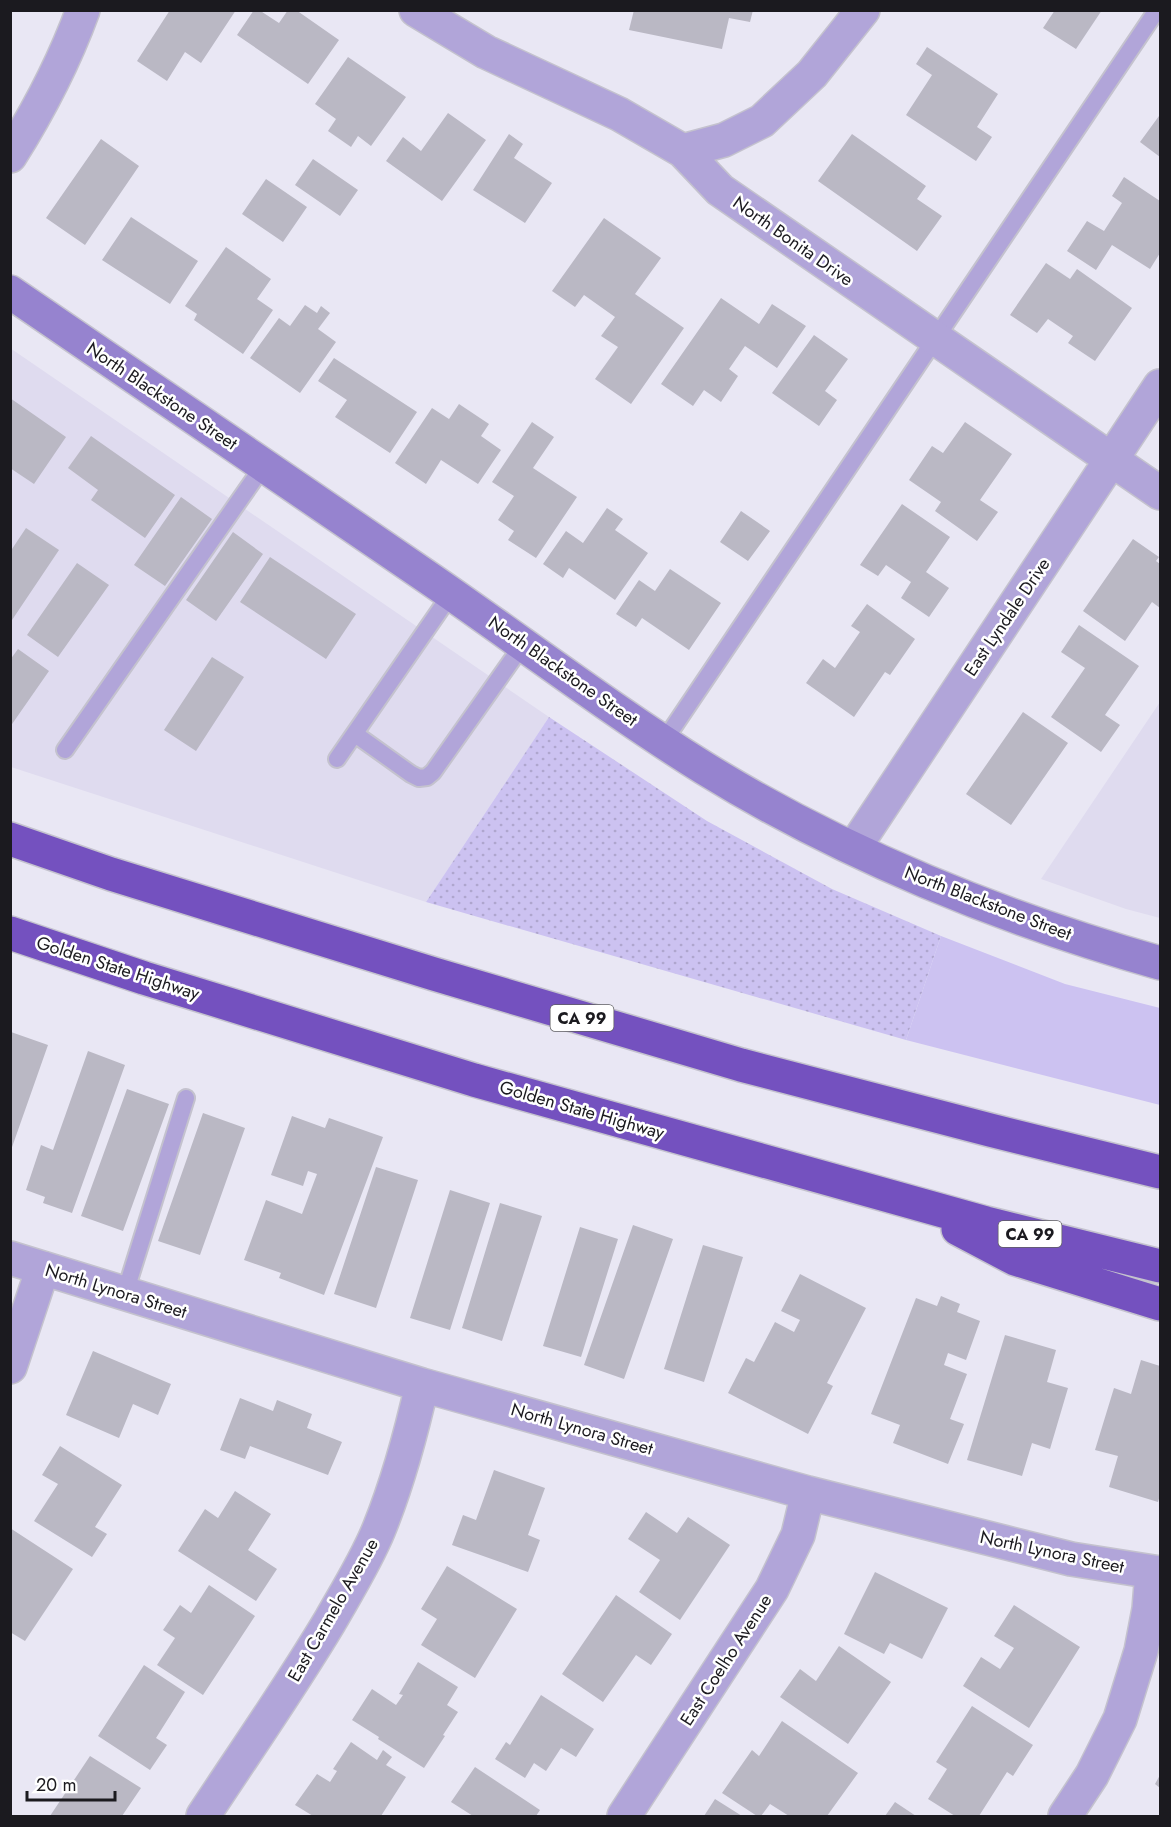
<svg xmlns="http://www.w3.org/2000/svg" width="1171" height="1827" viewBox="0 0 1171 1827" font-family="Jost,sans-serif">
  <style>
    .built { fill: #dfdbef }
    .grass { fill: url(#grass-dots) }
    .park { fill: #ccc2f1 }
    .building { fill: #bab8c4 }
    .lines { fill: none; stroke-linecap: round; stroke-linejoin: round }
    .service-casing { stroke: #c4c2ce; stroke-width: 20 }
    .minor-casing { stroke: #c4c2ce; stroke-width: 36 }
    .secondary-casing { stroke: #c4c2ce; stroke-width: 36 }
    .motorway-casing { stroke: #c4c2ce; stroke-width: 36 }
    .service { stroke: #b1a5d9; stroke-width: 16 }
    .minor { stroke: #b1a5d9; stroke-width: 33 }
    .secondary { stroke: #9683cf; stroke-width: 33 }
    .motorway { stroke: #7451bf; stroke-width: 33 }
    .labels { text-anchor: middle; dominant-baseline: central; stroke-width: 5; stroke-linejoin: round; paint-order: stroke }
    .shield { fill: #fff; stroke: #5f5f62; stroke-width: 1.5 }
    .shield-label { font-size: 16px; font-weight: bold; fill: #1b1a1f }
    .street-label { font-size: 18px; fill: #1b1a1f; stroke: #fff }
  </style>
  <defs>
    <pattern id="grass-dots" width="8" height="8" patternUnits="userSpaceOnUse" patternTransform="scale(1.5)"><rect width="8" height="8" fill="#ccc2f1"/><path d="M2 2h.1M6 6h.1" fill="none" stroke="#afa6ce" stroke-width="1.8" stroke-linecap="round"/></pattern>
  </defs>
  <rect width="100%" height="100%" fill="#e9e7f4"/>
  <path class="built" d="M10,348L549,717L426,902L11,767Z
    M1160,702V918L1126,909L1041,879Z"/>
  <path class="grass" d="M549,717L707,821L832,889L941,936L906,1040L426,902Z"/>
  <path class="park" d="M941,936L1065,984L1160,1008V1105L906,1040Z"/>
  <path class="building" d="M170,10H236L201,63L185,52L167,81L137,61Z
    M254,10H259L279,23L288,10H296L339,40L308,84L237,35Z
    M634,10H753L750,22L729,18L722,49L629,30Z
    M1055,10H1102L1076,49L1043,28Z
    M927,47L998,94L977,127L992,137L976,161L906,115L932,75L916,64Z
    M348,57L406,97L371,146L358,136L351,147L328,131L336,119L315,104Z
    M448,113L486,140L442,201L386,161L403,137L421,151Z
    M1159,116L1160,117V157L1140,142Z
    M509,134L523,144L514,158L552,183L525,223L473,190Z
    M852,134L926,186L917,199L942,216L917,251L818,181Z
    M101,139L139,166L85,245L46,218Z
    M313,159L358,190L340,216L295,185Z
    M1124,177L1160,201V253L1150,269L1112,245L1096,270L1067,251L1087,221L1104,231L1122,203L1112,196Z
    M266,179L307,207L283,242L242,214Z
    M131,217L198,261L170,304L102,260Z
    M604,218L661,258L635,294L684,328L631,404L595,379L618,347L601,336L615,317L584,295L575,307L552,291Z
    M226,247L271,279L257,299L273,310L243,354L194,320L197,314L185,306Z
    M1046,263L1070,279L1077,269L1132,308L1095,361L1068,343L1073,336L1048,319L1037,333L1010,315Z
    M721,298L759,324L772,304L806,326L777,368L745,346L729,369L738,376L721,402L704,390L693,406L661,384Z
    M305,305L317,313L321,306L330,313L318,329L336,342L300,393L250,358L279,318L290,326Z
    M814,335L848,359L825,391L837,400L819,426L772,393Z
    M334,358L417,412L390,453L335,417L347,400L318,381Z
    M10,398L66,437L34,484L10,468Z
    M459,404L489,424L481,436L501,450L478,484L441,460L426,484L395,463L432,408L449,419Z
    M532,422L554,437L533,468L577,497L536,558L508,540L514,531L498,520L514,496L492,482Z
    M965,422L1012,454L980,500L998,512L977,541L935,511L941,502L909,480L932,446L943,453Z
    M91,436L175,495L145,538L91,500L98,490L68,468Z
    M181,497L212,519L165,586L134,565Z
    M902,504L950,537L926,572L949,588L929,617L901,598L911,582L886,565L878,576L860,565Z
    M607,508L623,519L615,530L648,553L615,600L569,568L563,578L543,564L566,531L583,543Z
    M741,511L770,531L748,561L720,542Z
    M26,528L59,550L10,623V552Z
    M233,532L263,554L216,621L186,600Z
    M1133,539L1159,557L1156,561L1160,564V608L1152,602L1125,641L1083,611Z
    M270,557L356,614L326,659L240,602Z
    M77,563L109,585L58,657L27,635Z
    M670,569L721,603L689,650L642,618L636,627L616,614L639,580L655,591Z
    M867,604L915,639L890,675L885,672L854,717L806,683L823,659L835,668L860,632L851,626Z
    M1079,625L1139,666L1105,715L1120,725L1101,752L1051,717L1085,668L1061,652Z
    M18,649L49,671L10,727V660Z
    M212,657L244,677L196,751L164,730Z
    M1023,712L1068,743L1011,825L966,794Z
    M11,1032L48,1045L11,1150L10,1034Z
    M88,1051L125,1065L72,1213L43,1203L45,1197L26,1190L41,1145L53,1150Z
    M127,1089L169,1104L123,1231L81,1216Z
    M203,1113L245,1128L200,1255L158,1241Z
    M292,1116L325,1128L329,1118L383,1137L324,1295L279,1278L281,1273L244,1260L266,1200L302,1214L317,1174L308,1171L303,1186L271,1175Z
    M376,1167L418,1180L376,1308L334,1294Z
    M450,1190L490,1203L450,1330L410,1318Z
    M500,1203L542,1216L502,1341L462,1328Z
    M633,1225L673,1239L624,1379L584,1365Z
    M580,1227L618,1239L581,1357L543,1346Z
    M703,1245L743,1257L704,1382L664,1369Z
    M800,1274L866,1308L827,1383L833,1386L808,1434L728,1393L746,1358L754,1362L775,1322L794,1332L800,1320L781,1311Z
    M941,1296L960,1304L957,1312L980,1321L966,1360L948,1353L944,1365L967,1374L950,1419L964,1424L948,1464L893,1443L900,1425L871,1414L916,1298L937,1306Z
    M1005,1335L1056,1350L1047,1382L1068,1388L1050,1449L1032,1443L1022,1476L967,1460Z
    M93,1351L171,1384L158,1415L133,1404L119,1438L66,1415Z
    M1141,1360L1160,1366V1495L1158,1502L1109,1487L1118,1456L1095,1450L1114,1388L1131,1394Z
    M240,1398L273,1411L277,1400L312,1414L307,1428L342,1442L328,1475L250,1446L245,1459L220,1450Z
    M60,1446L122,1485L95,1527L107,1534L92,1557L34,1521L58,1484L42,1475Z
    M494,1470L545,1488L528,1535L540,1540L528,1572L452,1545L463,1515L476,1520Z
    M235,1491L271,1514L248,1550L277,1569L256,1601L178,1551L205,1509L218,1518Z
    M646,1512L677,1533L688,1517L730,1545L680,1620L639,1592L660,1560L628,1539Z
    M10,1528L73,1569L25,1641L10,1632Z
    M447,1566L517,1609L475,1678L421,1645L437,1619L421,1609Z
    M875,1572L948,1608L922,1659L890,1643L884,1654L844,1634Z
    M209,1585L255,1616L203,1695L157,1665L175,1638L163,1630L180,1605L191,1613Z
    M616,1595L672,1634L651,1665L636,1655L603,1702L562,1674Z
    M1014,1605L1080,1647L1029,1728L963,1686L981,1657L1000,1669L1014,1648L994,1636Z
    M839,1646L891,1682L848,1744L780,1697L800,1669L816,1681Z
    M418,1662L458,1687L447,1705L458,1712L443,1735L445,1736L424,1768L378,1739L379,1737L352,1720L372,1689L396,1705L403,1695L399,1694Z
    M144,1665L185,1692L156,1738L167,1745L150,1770L98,1736Z
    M541,1695L594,1729L576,1757L561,1748L546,1771L534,1763L525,1778L495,1759L506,1742L510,1745Z
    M972,1706L1033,1745L1013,1776L1007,1772L979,1816H955L928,1799L947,1769L936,1762Z
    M782,1721L858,1773L827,1816H789L770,1804L761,1816H757L722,1793L752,1750L759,1756Z
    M351,1742L377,1760L383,1750L392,1757L386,1765L406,1777L381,1816H313L295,1805L317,1774L330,1782L337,1771L333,1769Z
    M90,1756L141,1788L122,1816H50Z
    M475,1767L540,1810L536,1816H473L451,1802Z
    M1160,1775V1788L1155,1784Z
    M715,1799L742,1816H704Z
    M895,1802L916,1816H885Z"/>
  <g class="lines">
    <defs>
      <path id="service" d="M355,734L411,774L419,778L427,777L433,772L524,643
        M664,741L1157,10
        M65,750L264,465
        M337,759L451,594
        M125,1293L186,1098"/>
      <path id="minor" d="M416,10L486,52L619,114L683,151L720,190L1160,493
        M683,151L724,140L762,121L812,74L863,10
        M10,156C39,110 64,62 83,10
        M854,848L1160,386
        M10,1258L422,1385L808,1493L1071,1559L1160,1573
        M10,1367L43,1268
        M203,1816C245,1752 290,1688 330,1621C347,1591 366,1561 379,1529C398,1482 411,1434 422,1385
        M624,1816L772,1589L798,1535L808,1493
        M1065,1816L1092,1775L1120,1719L1141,1651L1149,1609L1152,1572"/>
      <path id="secondary" d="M10,292C151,388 292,484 433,581C523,643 611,710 704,768C843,854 1004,919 1160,963"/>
      <path id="motorway" d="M10,839L111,874L434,974L741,1065L990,1130L1160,1172
        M10,933L144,978L474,1080L986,1223L1160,1266
        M958,1229L1015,1259L1160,1304"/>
    </defs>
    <use href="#service" class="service-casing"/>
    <use href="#minor" class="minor-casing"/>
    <use href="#secondary" class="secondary-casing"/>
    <use href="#motorway" class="motorway-casing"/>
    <use href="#service" class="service"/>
    <use href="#minor" class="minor"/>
    <use href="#secondary" class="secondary"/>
    <use href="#motorway" class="motorway"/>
  </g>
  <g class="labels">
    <g class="shield">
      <rect x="550.5" y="1005" width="63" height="26" rx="4.5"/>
      <rect x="998.5" y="1221" width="63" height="26" rx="4.5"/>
    </g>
    <g class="shield-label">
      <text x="582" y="1018">CA 99</text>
      <text x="1030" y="1234">CA 99</text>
    </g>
    <g class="street-label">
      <text transform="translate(793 241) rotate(35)">North Bonita Drive</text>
      <text transform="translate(162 396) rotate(34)">North Blackstone Street</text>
      <text transform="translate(1007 617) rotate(-56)">East Lyndale Drive</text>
      <text transform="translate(563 671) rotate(35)">North Blackstone Street</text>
      <text transform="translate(988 903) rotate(21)">North Blackstone Street</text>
      <text transform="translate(118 968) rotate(18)">Golden State Highway</text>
      <text transform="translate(582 1110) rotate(16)">Golden State Highway</text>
      <text transform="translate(116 1291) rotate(17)">North Lynora Street</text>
      <text transform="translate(582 1429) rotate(16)">North Lynora Street</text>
      <text transform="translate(1052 1552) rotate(12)">North Lynora Street</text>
      <text transform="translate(333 1610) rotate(-60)">East Carmelo Avenue</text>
      <text transform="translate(726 1660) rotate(-57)">East Coelho Avenue</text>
    </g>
  </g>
  <rect width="1171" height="1827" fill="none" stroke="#1b1a1f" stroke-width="24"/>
  <path d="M27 1791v9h88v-9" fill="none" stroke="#1b1a1f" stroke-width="3"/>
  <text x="36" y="1791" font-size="18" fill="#1b1a1f" stroke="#ffffff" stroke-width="4.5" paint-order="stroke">20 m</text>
</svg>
